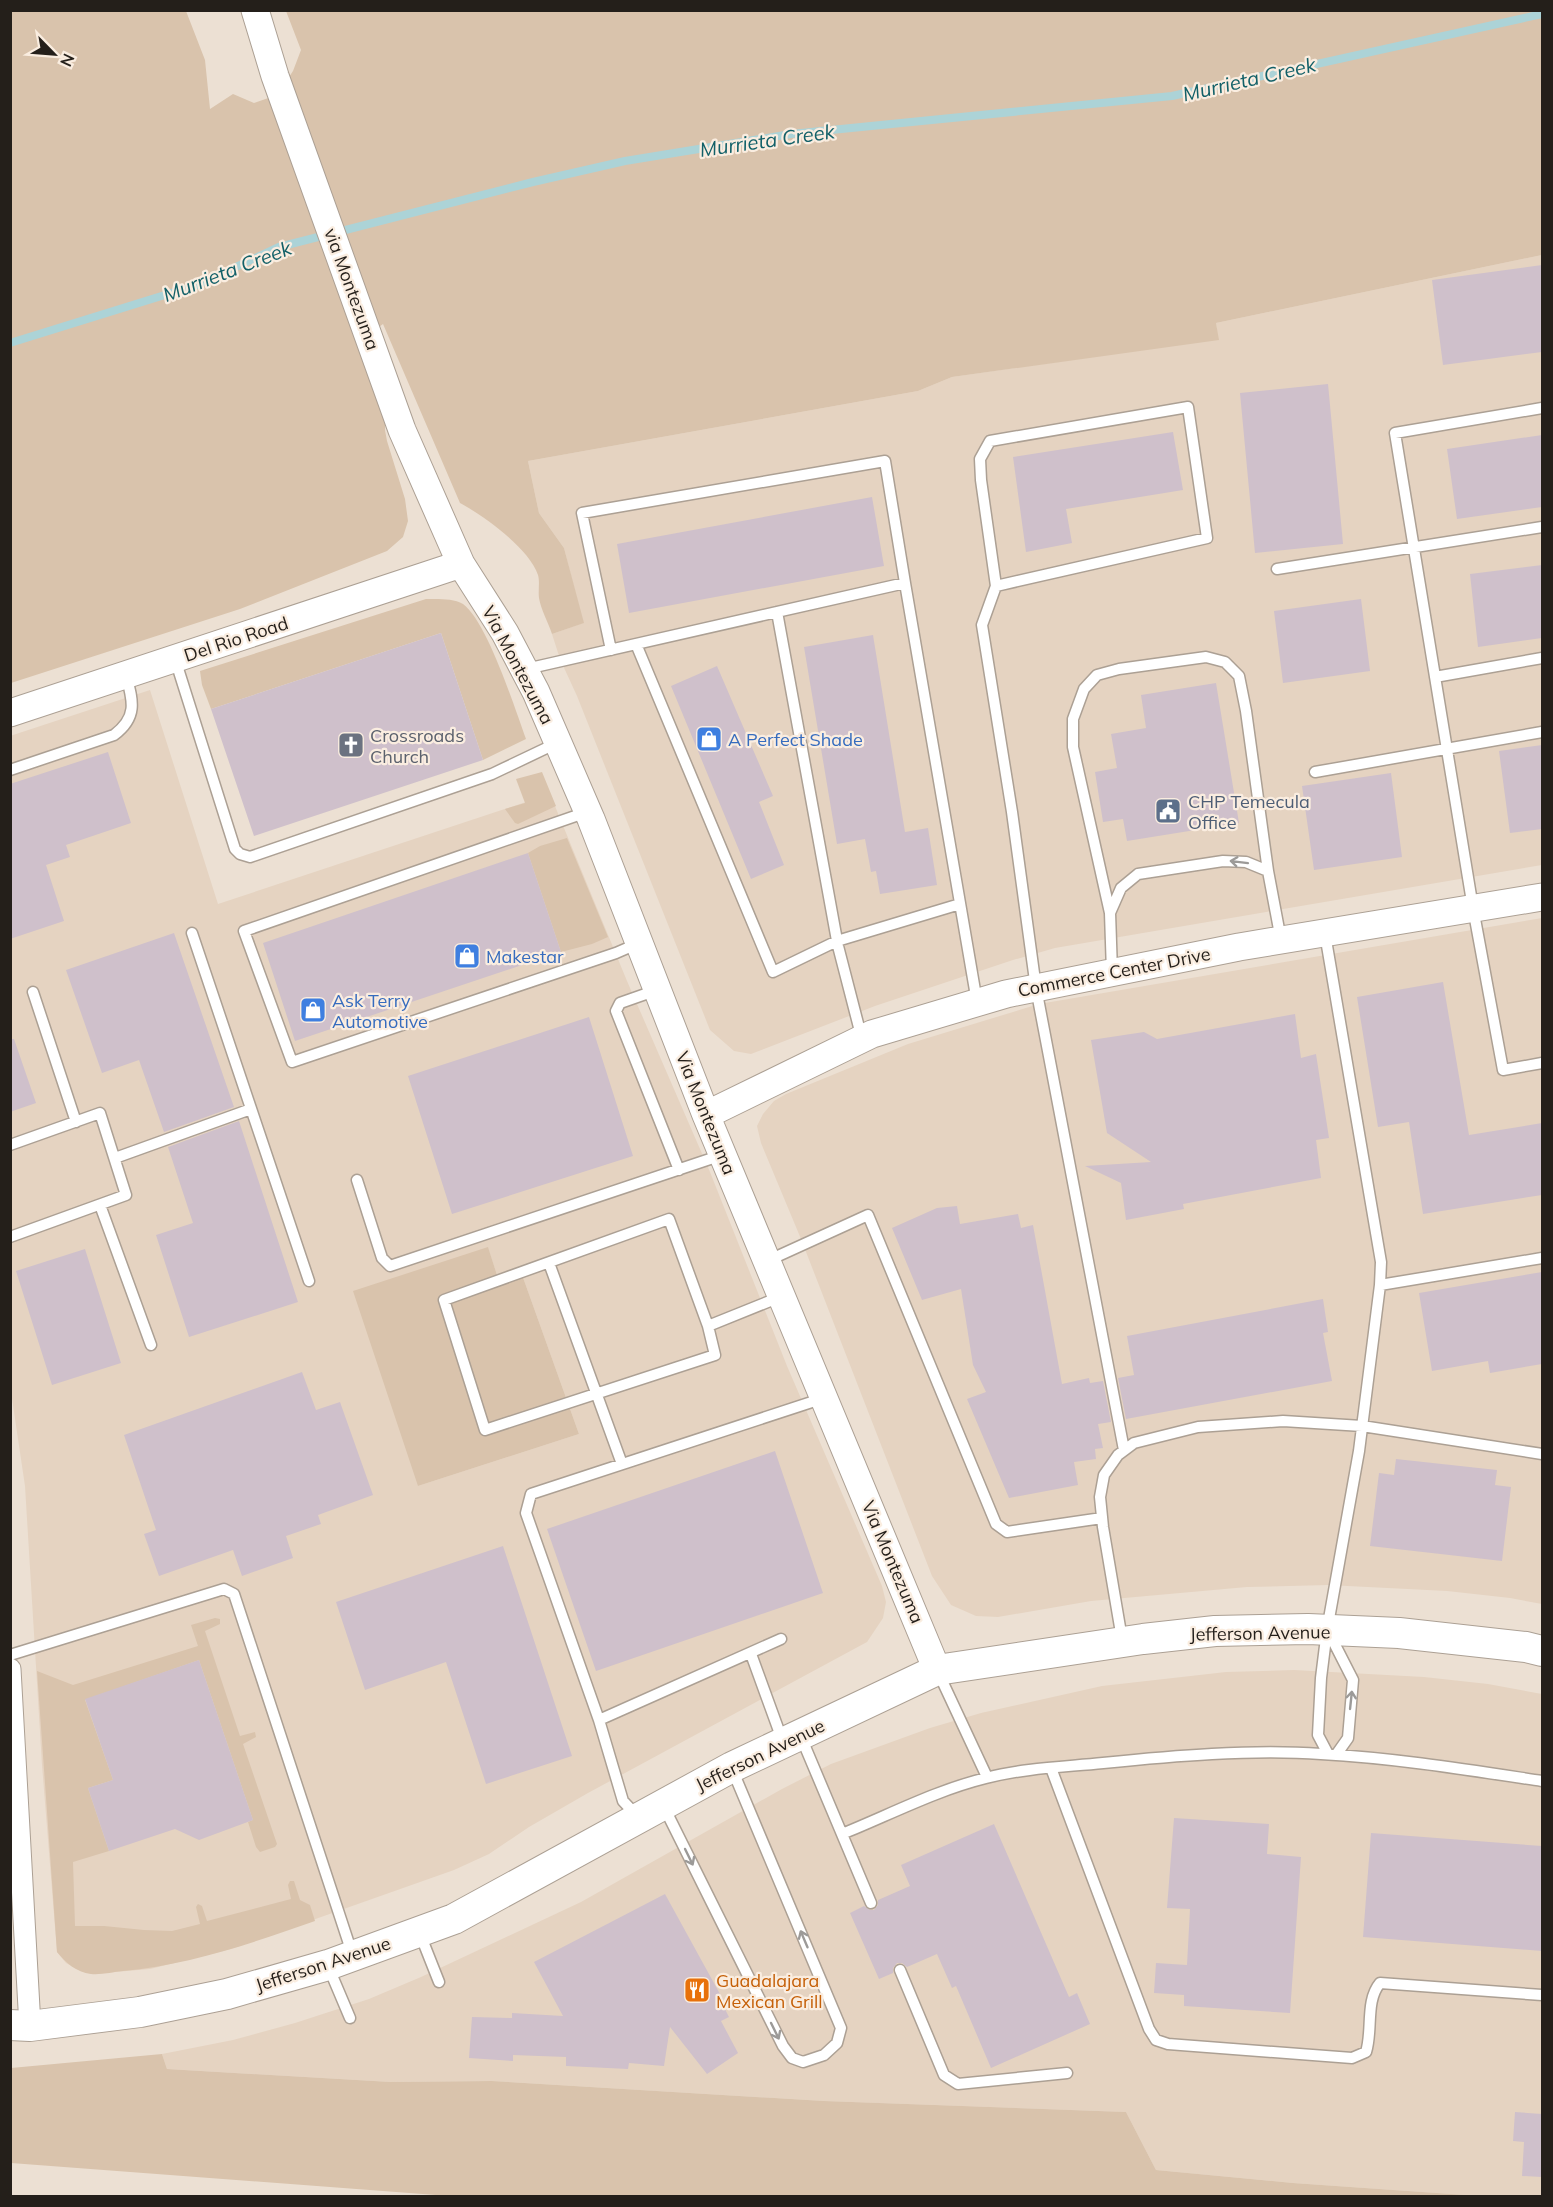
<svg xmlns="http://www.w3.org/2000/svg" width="1553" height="2207" viewBox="0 0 1553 2207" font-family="Mulish,sans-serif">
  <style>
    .built { fill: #e5d3c1; fill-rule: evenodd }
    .green { fill: #d9c3ac }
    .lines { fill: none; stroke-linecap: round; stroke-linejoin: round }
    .stream { stroke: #acd3d7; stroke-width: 8 }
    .building { fill: #cfc0cb }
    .service-casing { stroke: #aca094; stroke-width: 13 }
    .minor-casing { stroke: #aca094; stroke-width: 23 }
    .tertiary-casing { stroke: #aca094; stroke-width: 29 }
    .secondary-casing { stroke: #aca094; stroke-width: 32 }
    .service { stroke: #fff; stroke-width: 10 }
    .minor { stroke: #fff; stroke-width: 21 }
    .tertiary { stroke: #fff; stroke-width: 27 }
    .secondary { stroke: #fff; stroke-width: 30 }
    .oneway { stroke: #9c9a98 }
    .labels { text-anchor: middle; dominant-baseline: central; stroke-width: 4.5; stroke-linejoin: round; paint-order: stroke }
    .street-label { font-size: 18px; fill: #241f1a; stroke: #faede0 }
    .worship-label { font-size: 18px; fill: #5b616d; stroke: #faede0; text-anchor: start }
    .shop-label { font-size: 18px; fill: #366cbe; stroke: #faede0; text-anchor: start }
    .service-label { font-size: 18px; fill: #4e5e75; stroke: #faede0; text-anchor: start }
    .food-label { font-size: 18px; fill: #c56008; stroke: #faede0; text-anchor: start }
    .water-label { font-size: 20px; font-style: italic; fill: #126068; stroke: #faede0 }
  </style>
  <rect width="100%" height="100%" fill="#ece0d3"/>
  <path class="built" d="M1542,255V865L1055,948L1013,960L875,1006L751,1054L734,1051L710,1030L577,696L560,659L552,634L583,623L564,548L539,513L528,461L918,391L952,377L1218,339L1216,323Z
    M150,690L218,904L550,794L627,981L710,1172L787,1366L882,1586L886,1602L883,1618L867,1642L588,1793L529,1827L489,1854L454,1870L231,1949L150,1969L92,1974L81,1971L66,1963L57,1952L42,1765L25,1486L10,1385V736ZM488,1248L497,1275L520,1269L579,1434L418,1486Z
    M1542,918V1604L1510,1598L1447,1591L1328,1585L1247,1587L1091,1601L998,1617L976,1616L951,1605L932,1576L801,1239L761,1143L757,1126L763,1114L774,1101L786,1094L908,1044L1039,1004Z
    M1294,1670L1424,1677L1488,1684L1542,1694V2196H1480L1293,2183L1156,2170L1126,2112L824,2101L492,2081L391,2082L167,2069L162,2054L233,2040L295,2023L369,1999L421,1977L581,1902L782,1789L831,1764L930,1728L981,1713L1102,1686L1226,1672Z"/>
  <path class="green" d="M10,11H186L205,60L210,109L233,94L254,103L277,95L293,71L301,50L286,11H1542V255L1216,323L1219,340L952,377L918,391L528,461L539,513L564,548L584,623L552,634C548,622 541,610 539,598C538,591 540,582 538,575C529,548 484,516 460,503L383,324L359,342L385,411V430L387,441L405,499L408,521L403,537L387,551L240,609L11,683Z
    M426,599C437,599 453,598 463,604C487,621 515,709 526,739L483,760L441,633L211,709L202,685L200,671Z
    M542,772L556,806L518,824L515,823L505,809L525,803L516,779Z
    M567,838L608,937L592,944L561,952L528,853L540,846Z
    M488,1247L497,1275L520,1269L579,1434L418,1486L353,1291Z
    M215,1618L220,1619V1624L205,1631L240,1736L255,1732L256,1737L243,1744L277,1844L275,1847L260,1852L256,1847L248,1822L253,1820L199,1660L85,1700L113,1780L88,1788L109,1851L73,1862L75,1926H104L144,1930L172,1931L200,1924L196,1907L198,1904L202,1906L207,1921L291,1899L288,1885L290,1881H294L300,1900L310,1905L315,1921C253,1943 188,1965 123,1971C113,1972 101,1975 91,1974C76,1972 66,1963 57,1952L37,1671L73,1685L198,1646L191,1625Z
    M162,2054L167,2069L391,2082L492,2081L824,2101L1126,2112L1156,2170L1293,2183L1480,2196H449L11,2163V2068Z"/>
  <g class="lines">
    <path class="stream" d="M10,343L197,285L279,247L533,182L625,161L791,134L1172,96L1542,14"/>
  </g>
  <path class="building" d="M1542,265V352L1443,365L1432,280Z
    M1328,384L1343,544L1255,553L1240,393Z
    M1173,432L1183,490L1066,509L1072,543L1026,552L1013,457Z
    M1542,435V507L1457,519L1447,449Z
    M872,497L884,566L629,613L617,544Z
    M1542,565V638L1478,647L1470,574Z
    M1361,599L1370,671L1283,683L1274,611Z
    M441,633L483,760L254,836L211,709Z
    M873,635L905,832L928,828L937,885L880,894L876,871L871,872L865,839L837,844L804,647Z
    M717,666L773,796L759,802L784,865L751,879L671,686Z
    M1216,683L1239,823L1127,841L1123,819L1103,822L1095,772L1117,768L1111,734L1146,728L1141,695Z
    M1542,745V829L1510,833L1499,751Z
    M108,752L131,823L66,845L70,857L46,865L64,921L10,939V784Z
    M1391,773L1402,857L1314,870L1302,786Z
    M528,853L561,952L295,1041L263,943Z
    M174,933L234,1107L164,1132L139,1060L102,1073L66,970Z
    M1443,982L1469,1135L1542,1123V1195L1423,1214L1409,1122L1378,1127L1357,997Z
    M1295,1014L1301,1058L1316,1054L1329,1138L1316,1140L1321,1178L1183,1204L1184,1209L1126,1220L1121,1183L1085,1166L1151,1162L1107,1133L1091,1040L1144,1032L1157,1039Z
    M589,1017L633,1156L452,1214L408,1076Z
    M10,1039H14L36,1103L10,1112Z
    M239,1121L298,1302L189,1337L156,1235L193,1223L168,1147Z
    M957,1206L960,1224L1018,1214L1021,1228L1033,1225L1062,1384L1089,1378L1090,1383L1103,1381L1111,1422L1098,1424L1103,1448L1095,1449L1096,1459L1074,1462L1078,1485L1009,1498L967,1399L986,1392L973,1365L961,1289L922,1300L892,1228L937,1208Z
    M85,1249L121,1363L52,1385L16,1271Z
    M1542,1272V1364L1490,1373L1488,1361L1432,1371L1419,1293Z
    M1323,1299L1328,1332L1323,1333L1332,1381L1126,1419L1118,1378L1134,1375L1127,1336Z
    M302,1372L316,1410L340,1402L373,1495L318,1515L321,1524L286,1536L293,1558L242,1576L233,1550L159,1576L144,1534L156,1530L124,1435Z
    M775,1451L823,1593L596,1671L547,1529Z
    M1396,1459L1497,1470L1495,1485L1511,1487L1502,1561L1370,1546L1379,1473L1394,1475Z
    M503,1546L572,1756L486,1784L446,1662L365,1690L336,1602Z
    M199,1660L253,1820L199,1840L175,1829L109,1851L88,1788L113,1780L85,1699Z
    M1174,1818L1269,1824L1267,1854L1301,1857L1290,2013L1184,2006V1995L1154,1993L1156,1963L1187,1965L1190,1909L1167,1908Z
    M994,1824L1069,1997L1077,1993L1090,2024L991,2068L956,1986L952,1988L937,1954L907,1967L902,1963H897L893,1968V1973L879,1979L850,1913L864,1906L870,1910H874L878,1905V1900L910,1886L901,1865Z
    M1371,1833L1542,1846V1951L1363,1937Z
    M665,1894L726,2005L724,2007L729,2017L721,2021L738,2053L707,2074L670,2027L664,2066L629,2063L628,2069L566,2066V2057L513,2055V2061L469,2058L472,2017L512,2018V2013L563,2016L534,1962Z
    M1515,2112L1542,2114V2177L1522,2176L1524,2142L1513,2141Z"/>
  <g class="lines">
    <defs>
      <path id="service" d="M1542,408L1395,433L1473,908L1503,1070L1542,1063
        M1277,569L1542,527
        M996,586L1207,538L1188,407L990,441L980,459L981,480L996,586L982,625L1012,812L1036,988L1124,1450
        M777,612L838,946L862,1039
        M636,644L773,972L837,941L960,904
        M611,650L582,513L885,461L905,583
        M175,659L235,849L240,854L250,857L492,774L557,743
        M526,669L905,583L977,1002
        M1435,677L1542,658
        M10,770L114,735C138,717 133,701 126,675
        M1315,772L1542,732
        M587,812L244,931L292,1062L616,953L639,943
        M1110,913L1073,747V719L1084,689L1097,675L1119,669L1206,657L1225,662L1239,676L1246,711L1268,871
        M192,933L309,1281
        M1325,934L1381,1262L1380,1285
        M1112,972L1110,913L1121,888L1138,874L1223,861L1246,862L1268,871L1281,940
        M657,990L620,1003L616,1011L679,1170
        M33,992L76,1122
        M10,1145L100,1113L126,1195L10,1237
        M115,1158L251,1109
        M357,1180L382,1258L390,1266L722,1155
        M100,1205L151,1345
        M669,1219L708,1326L715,1355L485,1430L444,1300Z
        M767,1261L868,1215L996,1524L1007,1532L1102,1518
        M549,1263L622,1464
        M708,1326L780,1297
        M1329,1633L1353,1680L1348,1738L1336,1755
        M781,1639L599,1720L526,1513L531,1494L824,1398
        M1122,1639L1103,1527L1100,1497L1104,1475L1118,1455L1134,1443L1198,1427L1283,1421L1362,1426L1542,1454
        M751,1654L783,1742
        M10,1655L224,1589L234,1594L352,1953
        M938,1672L987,1777
        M599,1720L623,1801L638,1817
        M801,1737L871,1903
        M1328,1754L1318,1735L1321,1678L1327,1630L1359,1451L1380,1285L1542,1258
        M1051,1768L1149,2029L1156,2040L1168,2044L1352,2058L1366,2052C1373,2030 1365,2001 1380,1983L1542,1995
        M664,1807L783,2046L792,2058L803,2062L824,2055L837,2043L841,2028L732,1769
        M842,1834C889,1815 937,1790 986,1778C1024,1768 1064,1767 1103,1763C1172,1756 1252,1749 1321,1754C1395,1758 1469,1770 1542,1781
        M420,1934L439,1982
        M328,1966L350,2018
        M900,1970L944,2075L958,2084L1067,2073"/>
      <path id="minor" d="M10,1669L30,2026"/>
      <path id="tertiary" d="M255,10L275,76L402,430L461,564L505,633L536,692L591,819L706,1115L937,1670
        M10,713L461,564
        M706,1115L872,1034L1006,994L1239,947L1542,897"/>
      <path id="secondary" d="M10,2025L30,2026L140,2012L227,1994L328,1965L454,1919L732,1767L937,1670L1143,1639L1215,1631L1308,1629L1399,1633L1526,1647L1542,1651"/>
    </defs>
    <use href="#service" class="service-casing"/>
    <use href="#minor" class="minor-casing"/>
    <use href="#tertiary" class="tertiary-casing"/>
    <use href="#secondary" class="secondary-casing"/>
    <use href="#service" class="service"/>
    <use href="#minor" class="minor"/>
    <use href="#tertiary" class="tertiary"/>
    <use href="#secondary" class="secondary"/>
  </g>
  <defs><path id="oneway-shaft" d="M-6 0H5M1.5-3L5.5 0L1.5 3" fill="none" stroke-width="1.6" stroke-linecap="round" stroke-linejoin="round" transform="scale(1.5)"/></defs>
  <g class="oneway">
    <use href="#oneway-shaft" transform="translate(1239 862) rotate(-173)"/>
    <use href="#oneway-shaft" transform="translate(1351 1700) rotate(-84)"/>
    <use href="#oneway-shaft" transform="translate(689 1857) rotate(64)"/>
    <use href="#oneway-shaft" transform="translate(804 1939) rotate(-113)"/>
    <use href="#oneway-shaft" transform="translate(775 2031) rotate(64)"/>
  </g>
  <defs>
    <symbol id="shop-square" viewBox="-11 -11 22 22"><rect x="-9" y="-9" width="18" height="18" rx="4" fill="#3f7fe0" stroke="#faede0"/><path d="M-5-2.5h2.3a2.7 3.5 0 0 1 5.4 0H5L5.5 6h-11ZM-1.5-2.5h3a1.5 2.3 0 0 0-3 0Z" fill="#fff"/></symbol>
    <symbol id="church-square" viewBox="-11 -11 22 22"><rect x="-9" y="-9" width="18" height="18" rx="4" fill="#6b7280" stroke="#faede0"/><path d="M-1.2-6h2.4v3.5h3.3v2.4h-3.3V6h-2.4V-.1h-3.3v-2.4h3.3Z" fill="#fff"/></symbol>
    <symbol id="civic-square" viewBox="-11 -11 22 22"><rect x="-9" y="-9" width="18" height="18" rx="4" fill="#5c6f8a" stroke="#faede0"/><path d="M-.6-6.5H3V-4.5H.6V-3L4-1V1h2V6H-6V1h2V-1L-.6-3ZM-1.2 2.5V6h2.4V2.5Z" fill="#fff"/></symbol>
    <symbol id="restaurant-square" viewBox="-11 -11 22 22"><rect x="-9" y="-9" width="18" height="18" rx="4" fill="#e8710a" stroke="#faede0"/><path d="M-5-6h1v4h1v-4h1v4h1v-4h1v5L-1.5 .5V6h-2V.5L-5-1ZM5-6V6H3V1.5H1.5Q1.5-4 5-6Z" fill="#fff"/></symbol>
  </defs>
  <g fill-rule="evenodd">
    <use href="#shop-square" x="694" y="724" width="30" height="30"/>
    <use href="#church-square" x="336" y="730" width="30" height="30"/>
    <use href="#civic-square" x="1153" y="796" width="30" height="30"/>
    <use href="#shop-square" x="452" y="941" width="30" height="30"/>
    <use href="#shop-square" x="298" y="995" width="30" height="30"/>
    <use href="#restaurant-square" x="682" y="1975" width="30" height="30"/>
  </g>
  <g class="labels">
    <g class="street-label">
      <text transform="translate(352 289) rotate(70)">via Montezuma</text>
      <text transform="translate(236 639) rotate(-18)">Del Rio Road</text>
      <text transform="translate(518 665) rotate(62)">Via Montezuma</text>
      <text transform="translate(1114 972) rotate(-11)">Commerce Center Drive</text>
      <text transform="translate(706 1113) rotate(68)">Via Montezuma</text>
      <text transform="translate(893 1562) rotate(67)">Via Montezuma</text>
      <text transform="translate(1260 1633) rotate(-1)">Jefferson Avenue</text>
      <text transform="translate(760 1755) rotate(-26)">Jefferson Avenue</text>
      <text transform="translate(323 1964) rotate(-18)">Jefferson Avenue</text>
    </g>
    <g class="worship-label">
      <text x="370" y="735">Crossroads<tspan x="370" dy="21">Church</tspan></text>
    </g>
    <g class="shop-label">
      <text x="728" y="739">A Perfect Shade</text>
      <text x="486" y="956">Makestar</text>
      <text x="332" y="1000">Ask Terry<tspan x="332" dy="21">Automotive</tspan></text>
    </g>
    <g class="service-label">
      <text x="1188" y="801">CHP Temecula<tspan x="1188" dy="21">Office</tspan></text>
    </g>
    <g class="food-label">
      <text x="716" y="1980">Guadalajara<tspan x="716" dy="21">Mexican Grill</tspan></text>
    </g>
    <g class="water-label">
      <text transform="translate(1249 79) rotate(-13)">Murrieta Creek</text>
      <text transform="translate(767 140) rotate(-8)">Murrieta Creek</text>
      <text transform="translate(227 271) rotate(-21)">Murrieta Creek</text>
    </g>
  </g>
  <rect width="1553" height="2207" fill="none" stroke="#241f1a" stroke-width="24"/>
  <g transform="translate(54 54) rotate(115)" stroke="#faede0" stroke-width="4.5" paint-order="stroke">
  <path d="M0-4.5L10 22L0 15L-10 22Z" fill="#241f1a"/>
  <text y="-9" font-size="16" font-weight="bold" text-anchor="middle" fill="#241f1a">N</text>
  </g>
</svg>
